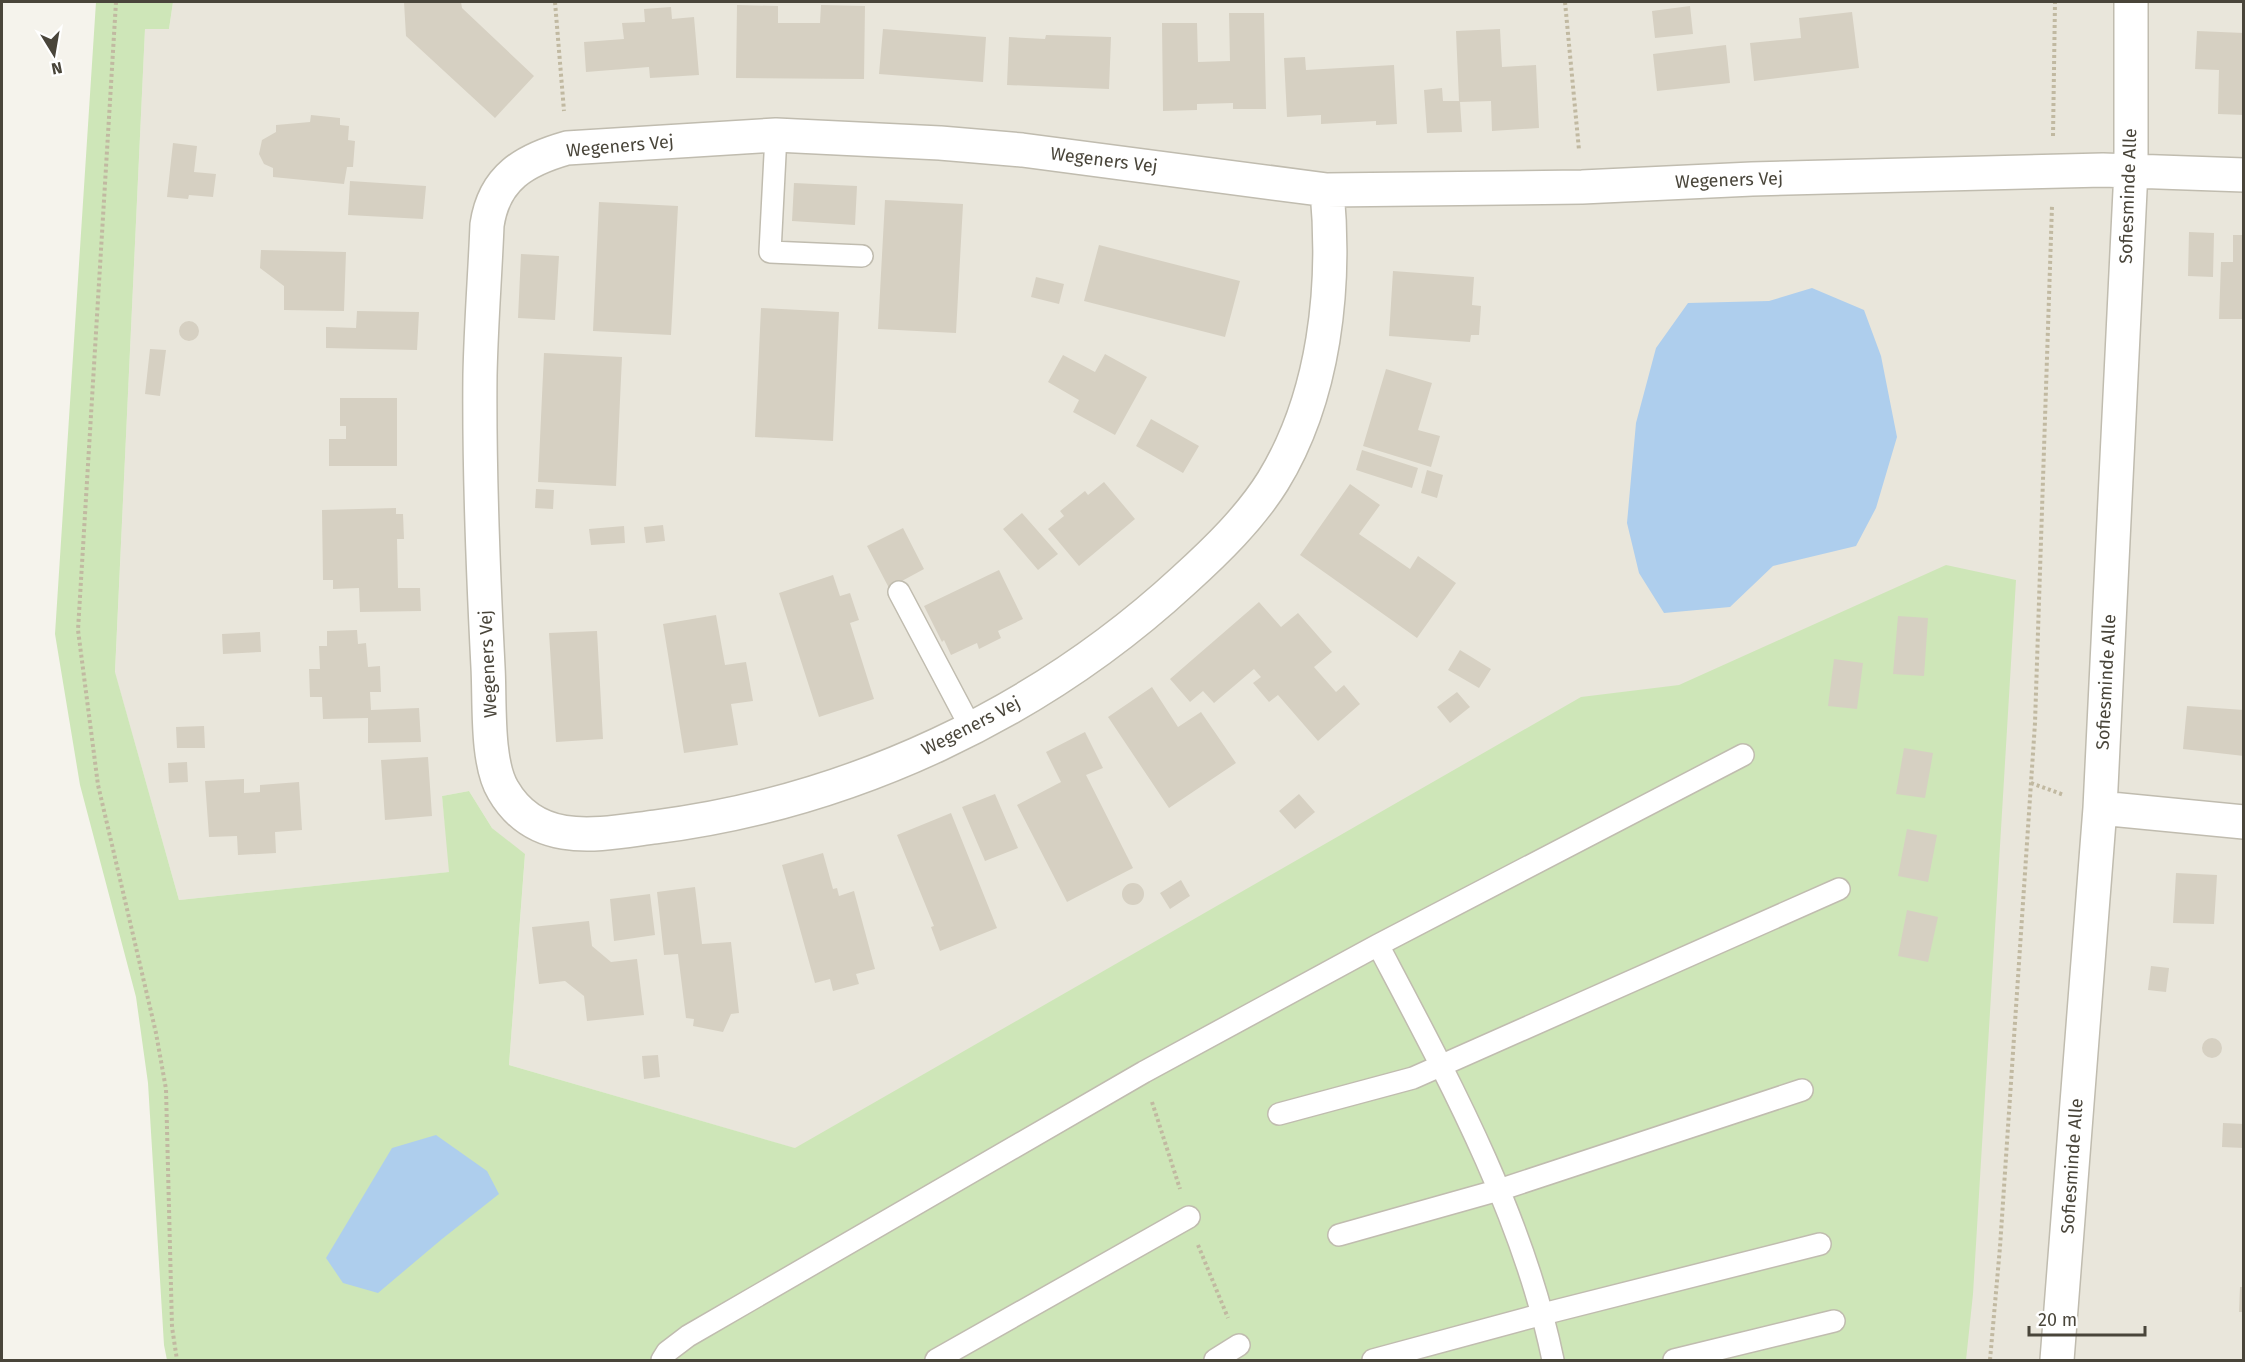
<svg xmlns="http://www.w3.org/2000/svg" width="2245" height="1362" viewBox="0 0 2245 1362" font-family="'Fira Sans',sans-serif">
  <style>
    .residential { fill: #e9e6db }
    .green { fill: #cee6b8 }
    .water { fill: #aeceed }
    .building { fill: #d6d0c2 }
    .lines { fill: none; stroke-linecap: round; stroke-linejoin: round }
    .lane-casing { stroke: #c0bcaf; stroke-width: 24 }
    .street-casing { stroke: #c0bcaf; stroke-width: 36 }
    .path { stroke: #c1b9a1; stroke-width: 4; stroke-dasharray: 3 3; stroke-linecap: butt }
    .lane { stroke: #fff; stroke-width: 21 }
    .street { stroke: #fff; stroke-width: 33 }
    .labels { text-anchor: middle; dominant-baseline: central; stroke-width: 4.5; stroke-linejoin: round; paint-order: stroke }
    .street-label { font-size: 18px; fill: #49453a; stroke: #fff }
  </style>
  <rect width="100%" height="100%" fill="#f5f3ec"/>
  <path class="residential" d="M173,2H2243V1360H424L794,1148L509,1065L525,855L492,828L469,791L442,796L450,872L179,900L115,673L145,29H169Z"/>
  <path class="green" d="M96,2H173L169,29H145L115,672L179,900L449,872L442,796L469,791L492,828L525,854L509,1065L795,1148L1581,697L1679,685L1946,565L2016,580L1973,1294L1966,1360H167L164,1345L148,1083L136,997L80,785L55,634Z"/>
  <path class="water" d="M1812,288L1864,310L1881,356L1897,437L1876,508L1856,546L1773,566L1730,607L1664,613L1639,573L1627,523L1636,423L1656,348L1688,303L1769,301Z
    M436,1135L487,1171L499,1194L442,1239L378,1293L343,1283L326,1258L392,1148Z"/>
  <path class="building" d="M404,2H461L462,8L534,76L495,118L406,36Z
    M737,5L778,6V23H820L821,5L865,6L864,79L736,78Z
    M1690,6L1693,34L1655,38L1652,11Z
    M671,7L672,19L694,17L699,75L650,78L649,67L586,72L584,42L624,39L622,23L645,22L644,9Z
    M1852,12L1859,68L1754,81L1750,43L1801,38L1799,18Z
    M1229,13H1264L1266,109H1233V103L1197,104V110L1163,111L1162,23H1197L1198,62L1230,61Z
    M883,29L986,37L983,82L879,74Z
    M1500,29L1502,67L1536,65L1539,128L1492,131L1491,101L1460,102L1462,132L1427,133L1424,90L1442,88L1443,101H1459L1456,31Z
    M2197,31L2244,33V115L2218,114L2219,70L2195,69Z
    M1046,35L1111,37L1109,89L1007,85L1009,37L1045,39Z
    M1726,45L1730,83L1657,91L1653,54Z
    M1305,57L1306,70L1394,65L1397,124L1376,125V121L1321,124V115L1287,117L1284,58Z
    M311,115L340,118V125L349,126L348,140L355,141L353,167H347L344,184L273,177V168L264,164L259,154L262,140L276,132V125L310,122Z
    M173,143L197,146L194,172L216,174L213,197L189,195L188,199L167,197Z
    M350,181L426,186L423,219L348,215Z
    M794,183L857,186L855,225L792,221Z
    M885,200L963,204L956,333L878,329Z
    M599,202L678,206L671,335L593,331Z
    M2189,232L2214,233L2213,277L2188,276Z
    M2233,235H2244V319H2219L2221,262H2233Z
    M1099,245L1240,281L1225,337L1084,301Z
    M261,250L346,252L344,311L284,310V286L260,268Z
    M521,254L559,256L555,320L518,318Z
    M1393,271L1474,277L1472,305L1481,306L1479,335H1471L1470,342L1389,336Z
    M1036,277L1064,284L1059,304L1031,297Z
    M761,308L839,312L833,441L755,437Z
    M357,311L419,312L417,350L326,348V327L356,328Z
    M179 331a10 10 0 1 1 20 0a10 10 0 1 1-20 0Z
    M150,349L166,350L160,396L145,394Z
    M544,353L622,357L616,486L538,482Z
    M1105,354L1147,377L1115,435L1073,412L1079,400L1048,382L1063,355L1095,372Z
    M1386,369L1432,383L1418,430L1440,436L1431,467L1363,446Z
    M340,398H397V466H329V439H346V426H340Z
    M1151,419L1199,446L1183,473L1136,446Z
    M1362,450L1418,468L1412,488L1356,470Z
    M1427,470L1443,475L1437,498L1421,493Z
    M1104,482L1135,519L1079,566L1048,529L1064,516L1060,511L1085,491L1088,495Z
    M1350,484L1380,505L1359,534L1410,569L1418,556L1456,583L1417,638L1300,555Z
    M536,489L554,490L553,509L535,508Z
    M396,508V514H403L404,539H397L398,588H420L421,611L360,612L359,588L333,589V580H323L322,510Z
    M1022,513L1058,554L1038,570L1003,529Z
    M663,525L665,541L646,543L644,527Z
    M624,526L625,543L591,545L589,529Z
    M903,528L924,569L889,588L867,546Z
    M999,570L1023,619L998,631L1001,638L979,649L977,643L951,655L944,640L942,642L924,606Z
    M833,575L840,596L850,593L859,620L850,623L874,699L819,717L779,593Z
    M1259,602L1281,627L1298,613L1332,652L1314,667L1336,692L1344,685L1360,704L1318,741L1278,695L1269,702L1253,683L1261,677L1254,669L1214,703L1203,691L1190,702L1170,679Z
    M716,615L725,665L746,662L753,701L731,704L738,745L684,753L663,624Z
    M1898,616L1928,618L1924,676L1893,674Z
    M357,630L358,644L366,643L368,667L380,666L381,692H370L371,710L419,708L421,742L368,743V718L323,719L322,697H310L309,669H320L319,646H327V631Z
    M597,631L603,739L556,742L549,633Z
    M260,632L261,652L223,654L222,634Z
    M1460,650L1491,669L1479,688L1448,670Z
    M1834,659L1863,663L1857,709L1828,706Z
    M1152,687L1178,727L1201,712L1236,763L1169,808L1108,717Z
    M1457,692L1470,707L1450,723L1437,707Z
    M2187,706L2244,710V756L2183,749Z
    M204,726L205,748H177L176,727Z
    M1085,732L1103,768L1086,775L1133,868L1067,902L1017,805L1061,782L1046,752Z
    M1904,748L1933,753L1925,798L1896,794Z
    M428,757L432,816L385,820L381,760Z
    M187,762L188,782L169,783L168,763Z
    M244,779V793L260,792V785L299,782L302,830L275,832L276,853L238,855L237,836L209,837L205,781Z
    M995,794L1018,848L985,861L962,807Z
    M1299,794L1315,812L1295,829L1279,811Z
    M951,813L997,928L940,951L931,927L934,926L897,835Z
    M1907,829L1937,835L1928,882L1898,876Z
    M823,853L833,889L837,888L839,896L854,891L875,969L856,974L859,984L833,991L830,979L815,983L782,865Z
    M2176,873L2217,875L2214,924L2173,923Z
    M1181,880L1190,896L1170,909L1160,893Z
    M1122 894a11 11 0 1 1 22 0a11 11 0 1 1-22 0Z
    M695,887L702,944L731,942L739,1013L731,1014L723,1032L693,1026L694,1019L686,1018L678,954L664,955L657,892Z
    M650,894L655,935L614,941L610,899Z
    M1907,910L1938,917L1928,962L1898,956Z
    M589,921L592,946L611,962L637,959L644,1015L587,1021L584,996L565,981L539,984L532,927Z
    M2151,966L2169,968L2166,992L2148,990Z
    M2202 1048a10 10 0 1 1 20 0a10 10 0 1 1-20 0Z
    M658,1055L660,1077L644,1079L642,1056Z
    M2223,1123L2244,1124V1148L2222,1147Z
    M2240,1287H2244V1312H2239Z"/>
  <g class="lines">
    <defs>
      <path id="lane" d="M776,135L770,252L862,256
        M899,592L971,728
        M1378,945C1447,1076 1523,1214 1553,1360
        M1279,1114L1413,1078L1839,889
        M1339,1235L1499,1190L1802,1090
        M662,1360L667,1352L688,1336L1144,1072L1378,945L1743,755
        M936,1360L1189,1217
        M1215,1360L1239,1345
        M1373,1360L1543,1314L1820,1244
        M1674,1360L1834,1321"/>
      <path id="street" d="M1327,190C1336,287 1325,396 1273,481C1250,518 1216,551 1184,580C1039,714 851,802 655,827C600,834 537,849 503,790C486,762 490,701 488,667C483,570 479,473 480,375C481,325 485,275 487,225C494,177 525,160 567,148L776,135L940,143L1022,150L1327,190L1582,187L1752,179L2103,170L2244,175
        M2100,808L2244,822
        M2057,1360L2100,808L2131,170V2"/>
    </defs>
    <use href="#lane" class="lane-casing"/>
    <use href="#street" class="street-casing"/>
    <path class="path" d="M116,2L78,630L98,785L156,1033L166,1089L172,1327L177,1360
      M555,2L564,111
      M1565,2L1579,150
      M2053,136L2055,2
      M2031,783L2064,795
      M1152,1102L1180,1189
      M1198,1245L1228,1318
      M1990,1360L2000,1247L2035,723L2052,206"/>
    <use href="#lane" class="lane"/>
    <use href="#street" class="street"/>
  </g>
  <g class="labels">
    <g class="street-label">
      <text transform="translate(620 146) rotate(-5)">Wegeners Vej</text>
      <text transform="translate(1104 160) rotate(7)">Wegeners Vej</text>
      <text transform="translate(1729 180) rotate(-2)">Wegeners Vej</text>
      <text transform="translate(2128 196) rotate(-88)">Sofiesminde Alle</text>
      <text transform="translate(488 664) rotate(-93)">Wegeners Vej</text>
      <text transform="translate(2106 682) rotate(-87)">Sofiesminde Alle</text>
      <text transform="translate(971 726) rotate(-27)">Wegeners Vej</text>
      <text transform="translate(2072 1166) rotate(-86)">Sofiesminde Alle</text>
    </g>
  </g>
  <rect width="2245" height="1362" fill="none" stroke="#49453a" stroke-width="6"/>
  <g transform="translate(54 54) rotate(169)" stroke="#ffffff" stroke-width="4.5" paint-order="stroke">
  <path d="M0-4.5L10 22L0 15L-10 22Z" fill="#49453a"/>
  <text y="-9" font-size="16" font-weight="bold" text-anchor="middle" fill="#49453a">N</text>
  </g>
  <path d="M2029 1326v9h116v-9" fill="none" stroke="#49453a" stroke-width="3"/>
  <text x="2038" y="1326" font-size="18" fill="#49453a" stroke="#ffffff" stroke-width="4.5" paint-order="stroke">20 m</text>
</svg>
